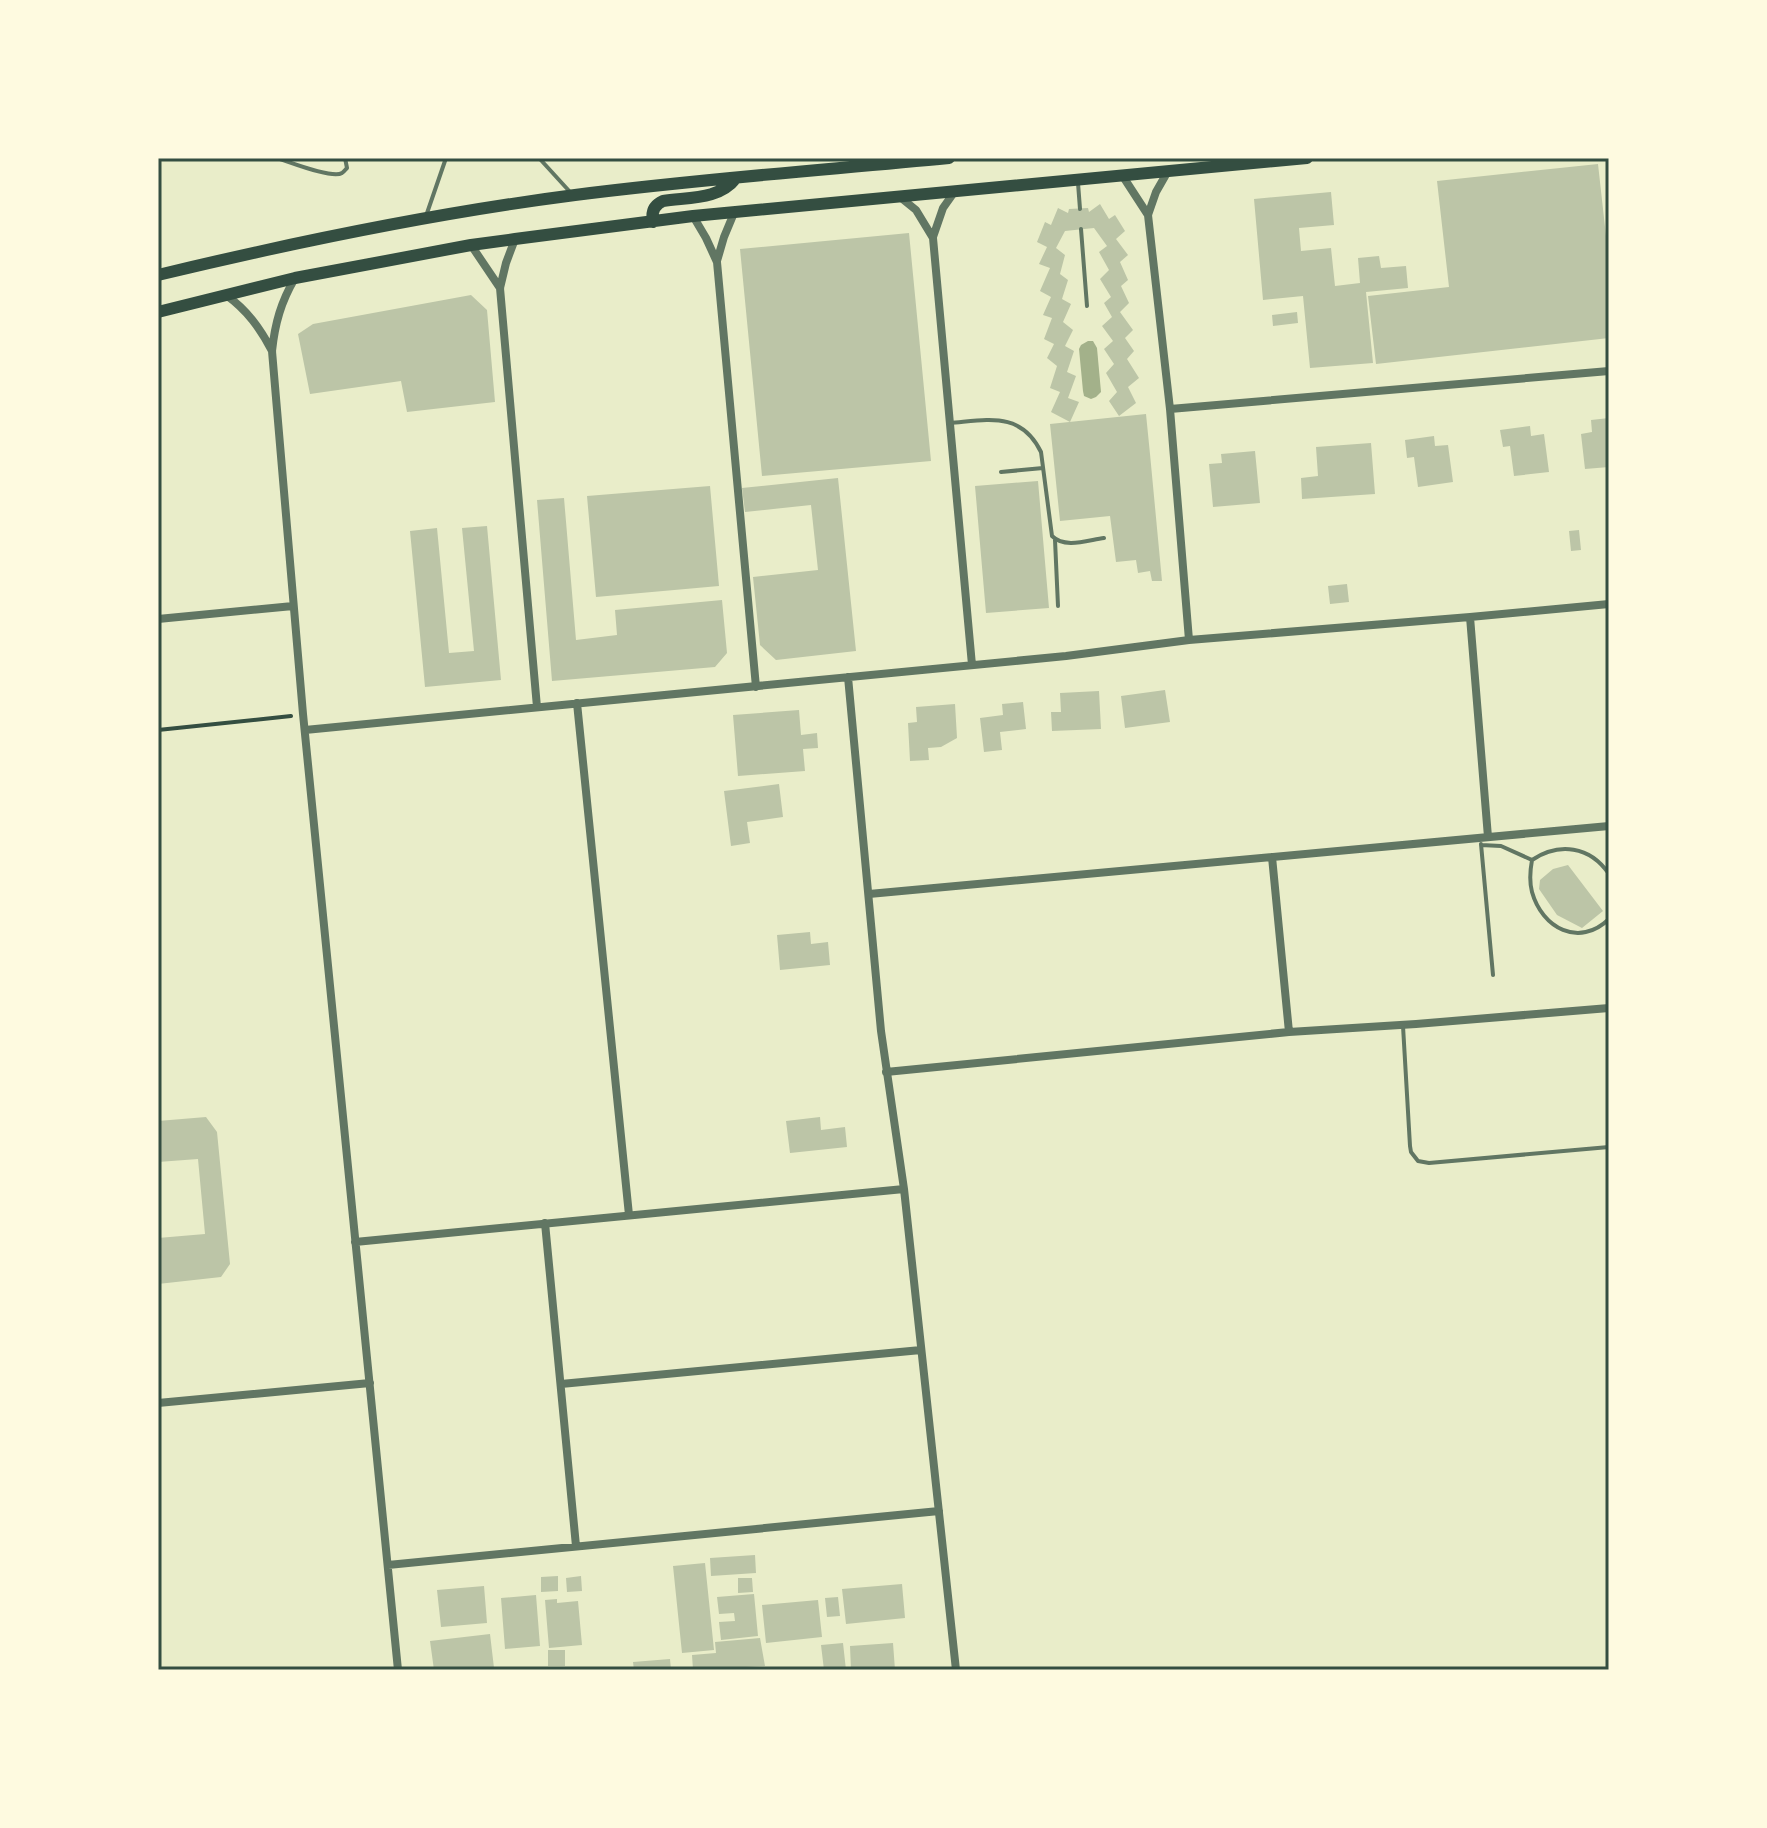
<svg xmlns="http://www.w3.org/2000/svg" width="1767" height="1828" viewBox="0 0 1767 1828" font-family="'Open Sans',sans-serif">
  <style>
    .water { fill: #a3b18a }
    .building { fill: #bcc5a7 }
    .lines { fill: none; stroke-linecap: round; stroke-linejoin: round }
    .path { stroke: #344e41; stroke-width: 4 }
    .service { stroke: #617663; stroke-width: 4 }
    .minor { stroke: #617663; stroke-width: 8 }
    .secondary { stroke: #344e41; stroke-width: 12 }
    .neatline { fill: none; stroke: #344e41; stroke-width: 3 }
  </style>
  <rect width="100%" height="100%" fill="#e9edc9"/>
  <path class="water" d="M1088,341H1093L1097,348L1101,392L1096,397L1091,399L1084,396L1083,391L1079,349L1081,345Z"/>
  <path class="building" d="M1598,164L1609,263V338L1376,364L1368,296L1449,287L1437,181Z
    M1331,192L1334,225L1299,228L1301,251L1331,248L1335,286L1360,283L1358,258L1379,256L1381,268L1406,266L1408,288L1366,292L1373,363L1310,368L1303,296L1263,300L1254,199Z
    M1100,204L1109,219L1115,215L1125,231L1116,239L1128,255L1120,262L1128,280L1121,286L1129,303L1120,312L1133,330L1125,338L1134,351L1127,359L1139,378L1128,387L1136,403L1119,416L1109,401L1117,392L1106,373L1114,364L1104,349L1113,341L1102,326L1112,317L1104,303L1111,297L1100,279L1109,270L1099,252L1107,246L1094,228L1065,231L1056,248L1065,255L1060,274L1068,280L1062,299L1071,304L1063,322L1073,330L1065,346L1074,351L1067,372L1076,376L1068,398L1079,402L1070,422L1051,412L1060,392L1050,388L1057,366L1047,358L1054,344L1044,339L1052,318L1043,315L1051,297L1040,291L1050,268L1039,264L1047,247L1037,242L1045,222L1051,225L1058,208L1068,213L1069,209L1088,208L1089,212Z
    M909,233L931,461L762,476L740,249Z
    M471,295L487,310L495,402L407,412L401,381L310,394L298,334L313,324Z
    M1297,312L1298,323L1273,326L1272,315Z
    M1146,414L1150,454L1162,581H1152L1150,571L1138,573L1136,560L1116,562L1110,516L1060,521L1050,424Z
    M1609,418V467L1585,469L1581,434L1592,432L1591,420Z
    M1530,426L1531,436L1544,434L1549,472L1514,476L1510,446L1503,447L1500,430Z
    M1434,436L1435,446L1448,445L1453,482L1418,487L1414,457L1407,458L1405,440Z
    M1371,443L1375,494L1302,499L1301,478L1318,476L1316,447Z
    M1255,451L1260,503L1213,507L1209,464L1222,463L1221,454Z
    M838,478L856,651L776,660L760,645L753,577L818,570L811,505L745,512L742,488Z
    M1038,481L1049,608L986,613L975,486Z
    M710,486L719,586L596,597L587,496Z
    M564,498L576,640L617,635L615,610L722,600L727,653L715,667L552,681L537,500Z
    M487,526L501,680L425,687L410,531L437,528L449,653L474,651L462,528Z
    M1579,530L1581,550L1571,551L1569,531Z
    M1347,584L1349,602L1330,604L1328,586Z
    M1165,690L1170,722L1125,728L1121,696Z
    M1099,691L1101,729L1052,731L1051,712H1061L1060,693Z
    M1023,702L1026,729L1000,732L1002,750L984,752L980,718L1003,715L1002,704Z
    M955,704L957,738L941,747L928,748L929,760L910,761L908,723L917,722L916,707Z
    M799,710L801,735L817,733L818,748L803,749L805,771L738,776L733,715Z
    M779,784L783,817L747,822L750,843L731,846L724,791Z
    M1568,865L1603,911L1582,928L1557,915L1539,889L1540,880L1553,869Z
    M810,932L811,944L828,942L830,965L780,970L777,935Z
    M206,1117L217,1132L230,1264L221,1277L158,1284V1238L205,1234L198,1159L158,1162V1121Z
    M820,1117L821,1130L845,1127L847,1147L790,1153L786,1121Z
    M755,1555L756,1573L711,1576L710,1558Z
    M705,1563L714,1650L682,1653L673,1566Z
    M558,1576V1591L541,1592V1577Z
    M581,1576L582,1591L567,1592L566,1578Z
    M738,1578H752L753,1592L738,1593Z
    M902,1584L905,1618L846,1624L842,1589Z
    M484,1586L487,1623L441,1627L437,1590Z
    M754,1594L758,1636L721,1640L719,1622L735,1621L734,1613L719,1614L717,1597Z
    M536,1595L540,1646L505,1649L501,1598Z
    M838,1597L840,1616L827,1617L825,1598Z
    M557,1599V1603L578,1601L582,1645L549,1648L545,1600Z
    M818,1600L822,1637L766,1643L762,1605Z
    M490,1634L494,1668L475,1670H434L430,1641Z
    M760,1638L765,1666L693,1670L692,1655L716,1653L715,1642Z
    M843,1643L846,1670H824L821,1645Z
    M893,1643L895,1670H851L850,1646Z
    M548,1650H565V1666H548Z
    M670,1659L671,1670H634L633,1662Z"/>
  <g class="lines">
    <path class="path" d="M158,730L291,716"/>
    <path class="service" d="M277,158C290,162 332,179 342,173C344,172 345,170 347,168L345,158
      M539,158L571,193
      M1078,183L1080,209
      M426,216L446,158
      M1081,229L1087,306
      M950,423C988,420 1021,411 1041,452L1052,536C1065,549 1088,540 1104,538
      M1001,472L1043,468
      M1055,540L1058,606
      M1481,844L1493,975
      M1481,845L1501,846L1532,860C1530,871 1529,881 1532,892C1542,928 1579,948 1609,919
      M1532,860C1559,842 1590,846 1609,874
      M1403,1026L1410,1146L1411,1152L1418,1161L1429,1163L1609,1147"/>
    <path class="minor" d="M1168,171L1156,192L1148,215L1170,409L1189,640
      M1122,175L1148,215
      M900,197L916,210L933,238L972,665
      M693,216L706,238L717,262L756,687
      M933,237L943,208L955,191
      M515,239L506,263L500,288L537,707
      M471,245L500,288
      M717,261L724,237L734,213
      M295,278C281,302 275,323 272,351L303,714L398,1670
      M226,295C247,310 260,328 272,351
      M1170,409L1609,371
      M1470,617L1488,837
      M158,619L293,606
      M848,677L881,1031L904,1189L956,1670
      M577,703L629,1215
      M305,730L1066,656L1189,640L1470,617L1609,604
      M1272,857L1289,1032
      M869,894L1609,826
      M886,1072L1289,1032L1416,1024L1609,1008
      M545,1223L576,1546
      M355,1242L904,1189
      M561,1384L921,1350
      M158,1403L370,1383
      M388,1565L939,1511"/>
    <path class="secondary" d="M653,222C651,212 654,205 663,201C689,197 719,200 736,178
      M158,275C295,242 435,213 575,195C699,179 824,170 949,158
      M158,312L295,278L471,245L515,239L693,216L1307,158"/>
  </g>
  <rect width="1767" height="1828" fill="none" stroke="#fefae0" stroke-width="320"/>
  <rect x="160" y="160" width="1447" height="1508" class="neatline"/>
</svg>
